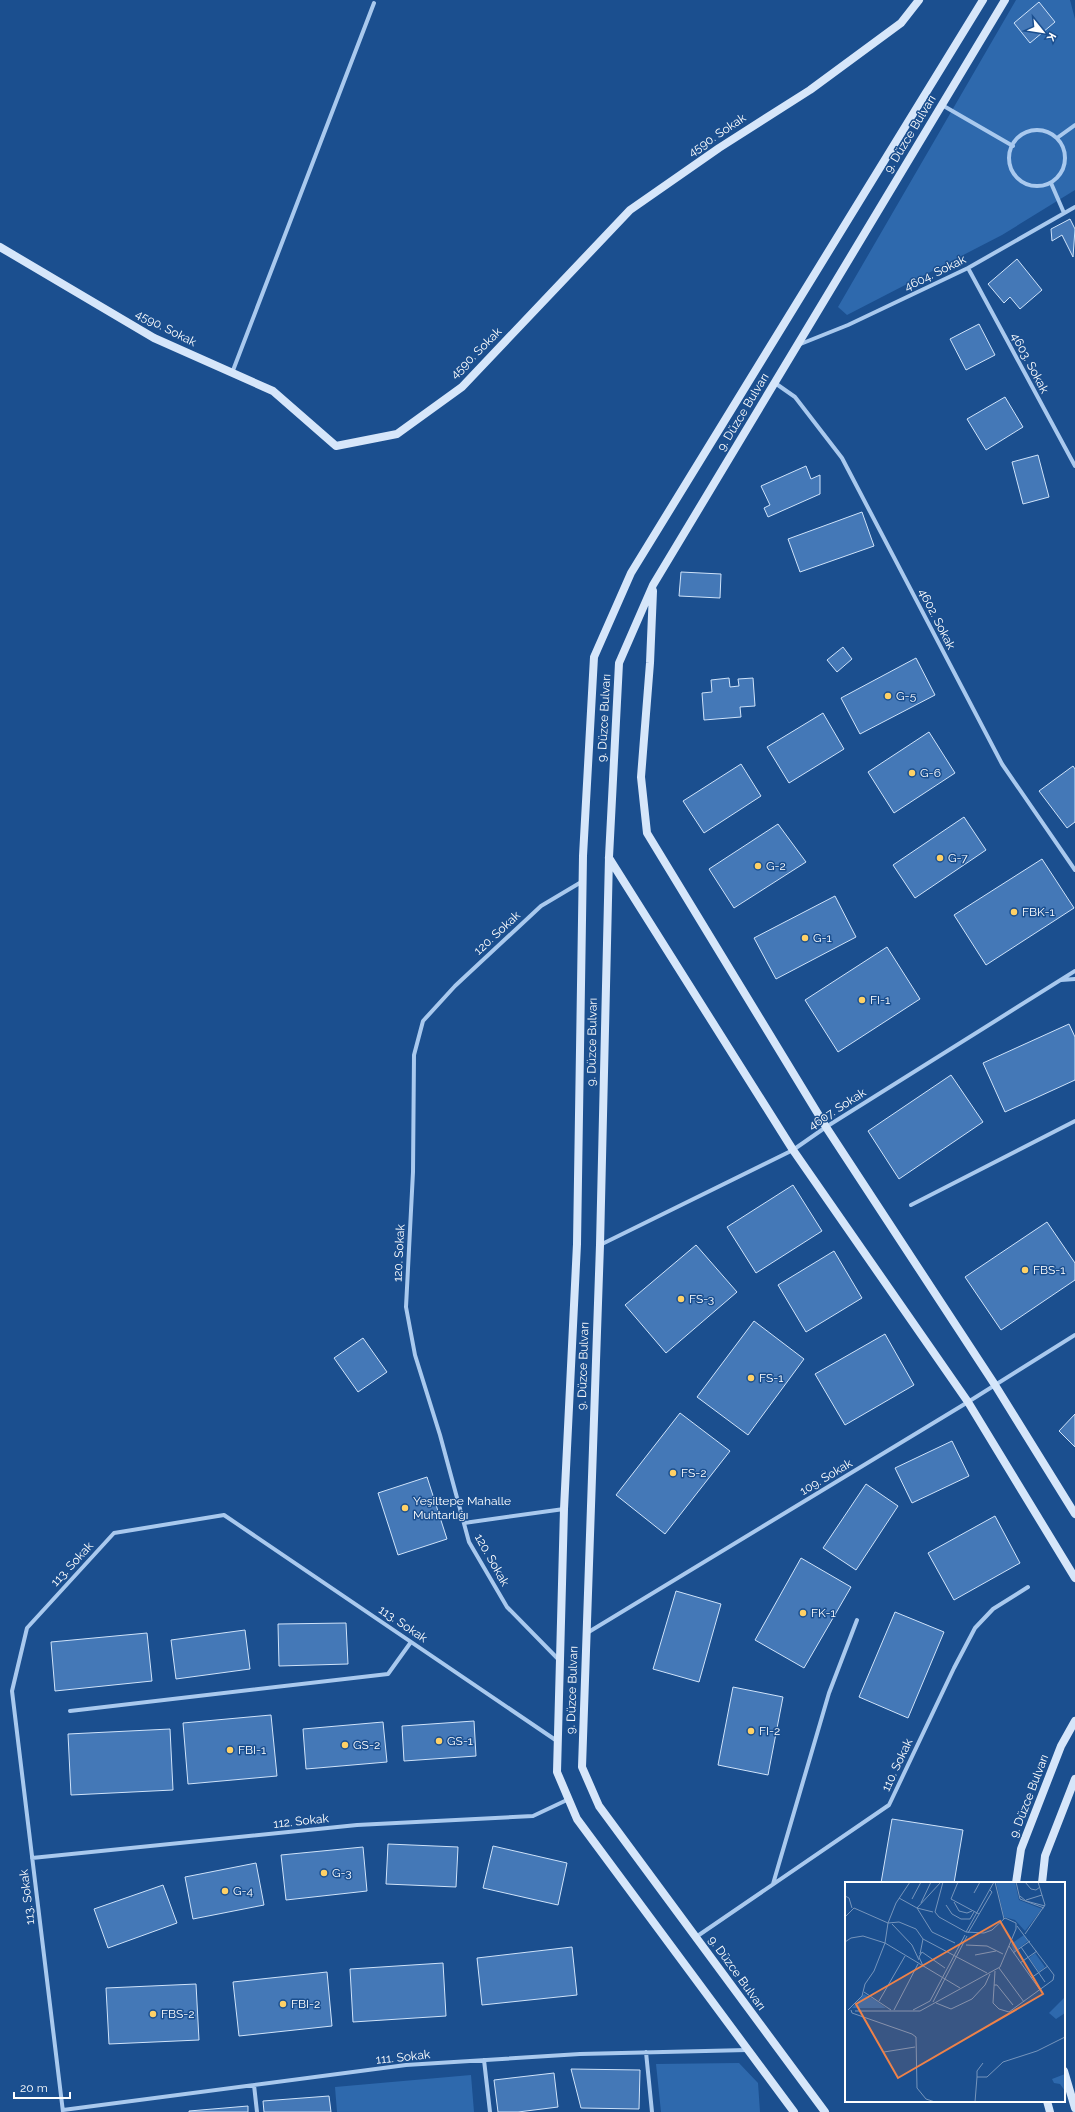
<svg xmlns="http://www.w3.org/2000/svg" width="1075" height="2112" viewBox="0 0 1075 2112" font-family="Raleway,sans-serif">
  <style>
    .green { fill: #2e69ad }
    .building { fill: #4478b7; stroke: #cfe3fa }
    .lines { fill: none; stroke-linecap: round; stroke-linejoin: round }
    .street { stroke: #a9c9ee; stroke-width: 4 }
    .secondary { stroke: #d6e6fa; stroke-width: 8 }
    .poi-dot { fill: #ffd166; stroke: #1b4f8f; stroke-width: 1.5 }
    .labels { text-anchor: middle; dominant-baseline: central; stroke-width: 3; stroke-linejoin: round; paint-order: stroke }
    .street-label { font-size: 12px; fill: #fff; stroke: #1b4f8f }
    .poi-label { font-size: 12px; fill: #fff; stroke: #1b4f8f; text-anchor: start }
    .inset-road { fill: none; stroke: #7695bc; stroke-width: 1 }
    .view { fill: #ee8249; fill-opacity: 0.15; stroke: #ee8249; stroke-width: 2 }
    .inset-edge { fill: none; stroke: #fff; stroke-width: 2 }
  </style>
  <rect width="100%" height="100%" fill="#1b4f8f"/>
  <path class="green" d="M1016,0H1070L1075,19V190L1002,235L847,315L838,307Z
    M739,2063L758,2083L760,2112H661L656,2064Z
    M471,2075L474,2112H337L335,2087Z"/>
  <path class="building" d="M1039,2L1055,22L1030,43L1014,23Z
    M1070,219L1075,229L1073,257L1062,235L1052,241L1051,229Z
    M1017,259L1042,290L1020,309L1010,297L1004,303L988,284Z
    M979,324L995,355L966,370L950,339Z
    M1005,397L1023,427L986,450L967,419Z
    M1038,455L1049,497L1023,504L1012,462Z
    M806,466L811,479L820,475V494L768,517L764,508L770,505L761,486Z
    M862,512L874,546L800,572L788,539Z
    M681,572L721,574L720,598L679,596Z
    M843,647L852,659L837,672L827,660Z
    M916,658L935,695L860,734L841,698Z
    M729,678L730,687L739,686L738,679L753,678L755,706L740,707L741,717L704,720L702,693L712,692L711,680Z
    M823,713L844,749L789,783L767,747Z
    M929,732L955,773L894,813L868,772Z
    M741,764L761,796L704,833L683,801Z
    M1073,766L1075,769V822L1067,828L1039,791Z
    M964,817L986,850L915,898L893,865Z
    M778,824L806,862L734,908L709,869Z
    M1042,859L1074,908L986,965L954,915Z
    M835,896L856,937L776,979L754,938Z
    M887,947L920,999L838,1052L805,1000Z
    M1069,1024L1075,1037V1080L1005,1112L983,1063Z
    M951,1075L983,1122L899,1179L868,1131Z
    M793,1185L822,1231L756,1273L727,1227Z
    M1047,1222L1075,1263V1280L1001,1330L965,1277Z
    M696,1245L737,1292L666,1353L625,1305Z
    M834,1251L862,1298L806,1332L778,1285Z
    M754,1321L804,1359L748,1435L697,1397Z
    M885,1334L914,1385L845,1425L815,1374Z
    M363,1338L387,1372L358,1392L334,1358Z
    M680,1413L730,1451L665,1534L616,1495Z
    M1075,1414V1447L1059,1431Z
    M952,1441L969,1476L912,1503L895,1468Z
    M427,1477L447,1539L398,1555L378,1493Z
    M866,1484L898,1506L856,1570L823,1548Z
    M995,1516L1020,1563L954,1600L928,1553Z
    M801,1558L851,1587L804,1668L755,1640Z
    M676,1591L721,1604L699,1682L653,1669Z
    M895,1612L944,1632L908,1718L859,1697Z
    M346,1623L348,1664L279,1666L278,1624Z
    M245,1630L250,1669L176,1679L171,1640Z
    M147,1633L152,1681L55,1691L51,1642Z
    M733,1687L783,1697L768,1775L718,1765Z
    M271,1715L277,1776L188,1784L183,1723Z
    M474,1721L476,1756L404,1761L402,1726Z
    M383,1722L387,1762L306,1769L303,1729Z
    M170,1729L173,1790L71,1795L68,1734Z
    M892,1819L963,1830L954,1883H881Z
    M388,1844L458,1847L456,1887L386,1884Z
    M493,1846L567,1863L558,1905L483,1888Z
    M363,1847L367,1891L286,1900L281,1855Z
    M256,1863L264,1905L193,1919L185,1877Z
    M163,1885L177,1923L108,1948L94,1909Z
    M572,1947L577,1995L482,2005L477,1958Z
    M443,1963L446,2016L353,2022L350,1969Z
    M327,1972L332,2026L239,2036L233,1982Z
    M196,1984L199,2040L109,2044L106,1988Z
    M571,2069L640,2070L639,2109L581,2108Z
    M554,2073L558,2107L518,2112H498L494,2080Z
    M329,2096L331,2112H264L263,2101Z
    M248,2106V2112H189V2111Z"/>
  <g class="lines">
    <path class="street" d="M942,105L1013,146
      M1009 158a28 28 0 1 1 56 0a28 28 0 1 1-56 0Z
      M1057,138L1075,125
      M1051,183L1064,213
      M968,268L1075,466
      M798,345L848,325L968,268L1075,207
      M232,373L374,3
      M775,383L795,397L842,458L1002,764L1075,870
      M1061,980L1075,979
      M911,1205L1075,1121
      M600,1245L793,1150L826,1127L1075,971
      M464,1523L564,1509
      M587,1633L968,1402L1075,1335
      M560,1661L507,1607L469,1542L440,1435L415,1355L406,1307L413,1172L414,1055L423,1021L455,986L541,906L583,881
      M70,1711L388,1674L411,1642
      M32,1858L357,1825L533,1816L569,1799
      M773,1884L829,1693L857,1620
      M696,1937L889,1805L954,1668L975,1628L993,1609L1028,1587
      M646,2052L652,2112
      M484,2060L490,2112
      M254,2085L257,2112
      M63,2110L406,2065L580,2054L747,2050
      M63,2112L12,1691L27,1628L114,1533L224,1515L557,1741"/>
    <path class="secondary" d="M0,247L154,338L273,391L336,446L397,434L462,387L630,210L719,148L810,90L901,23L919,0
      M653,591L650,663L641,777L647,833L826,1127L995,1385L1075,1514
      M609,858L793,1150L968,1402L1075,1578
      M1016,1883L1021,1849L1061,1746L1075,1721
      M1042,1883L1045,1856L1075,1779
      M1064,2071L1075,2108
      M1047,2101L1050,2112
      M794,2112L577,1819L557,1772L564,1509L577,1244L583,856L594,657L631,573L983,0
      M825,2112L599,1806L582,1767L600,1245L609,857L619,663L653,585L1005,0"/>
  </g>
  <g class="poi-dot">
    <circle cx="888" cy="696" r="4"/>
    <circle cx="912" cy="773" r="4"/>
    <circle cx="940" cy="858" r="4"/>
    <circle cx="758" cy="866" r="4"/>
    <circle cx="1014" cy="912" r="4"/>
    <circle cx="805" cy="938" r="4"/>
    <circle cx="862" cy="1000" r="4"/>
    <circle cx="1025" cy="1270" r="4"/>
    <circle cx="681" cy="1299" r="4"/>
    <circle cx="751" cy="1378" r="4"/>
    <circle cx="673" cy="1473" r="4"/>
    <circle cx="405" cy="1508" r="4"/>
    <circle cx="803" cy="1613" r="4"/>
    <circle cx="751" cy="1731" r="4"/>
    <circle cx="439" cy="1741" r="4"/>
    <circle cx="345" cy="1745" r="4"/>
    <circle cx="230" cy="1750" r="4"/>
    <circle cx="324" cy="1873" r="4"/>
    <circle cx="225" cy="1891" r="4"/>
    <circle cx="283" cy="2004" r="4"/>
    <circle cx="153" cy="2014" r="4"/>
  </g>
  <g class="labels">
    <g class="street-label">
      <text transform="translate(910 134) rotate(-59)">9. Düzce Bulvarı</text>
      <text transform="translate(717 135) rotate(-34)">4590. Sokak</text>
      <text transform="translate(935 273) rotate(-26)">4604. Sokak</text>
      <text transform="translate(166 328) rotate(27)">4590. Sokak</text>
      <text transform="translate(476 353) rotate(-45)">4590. Sokak</text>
      <text transform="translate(1030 363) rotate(62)">4603. Sokak</text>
      <text transform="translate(743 412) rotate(-59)">9. Düzce Bulvarı</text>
      <text transform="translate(937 619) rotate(63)">4602. Sokak</text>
      <text transform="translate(604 718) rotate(-87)">9. Düzce Bulvarı</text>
      <text transform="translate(497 933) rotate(-43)">120. Sokak</text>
      <text transform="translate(592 1042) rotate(-89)">9. Düzce Bulvarı</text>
      <text transform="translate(837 1109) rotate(-33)">4607. Sokak</text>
      <text transform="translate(399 1253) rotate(-87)">120. Sokak</text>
      <text transform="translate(583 1366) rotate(-88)">9. Düzce Bulvarı</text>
      <text transform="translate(826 1477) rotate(-31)">109. Sokak</text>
      <text transform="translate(492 1560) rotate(61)">120. Sokak</text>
      <text transform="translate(72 1564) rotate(-47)">113. Sokak</text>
      <text transform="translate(403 1624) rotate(34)">113. Sokak</text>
      <text transform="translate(572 1690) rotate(-88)">9. Düzce Bulvarı</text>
      <text transform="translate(897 1765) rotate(-65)">110. Sokak</text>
      <text transform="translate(1029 1796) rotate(-69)">9. Düzce Bulvarı</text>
      <text transform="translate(301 1821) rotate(-6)">112. Sokak</text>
      <text transform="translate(27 1897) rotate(-97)">113. Sokak</text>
      <text transform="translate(737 1973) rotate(54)">9. Düzce Bulvarı</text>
      <text transform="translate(403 2057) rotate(-6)">111. Sokak</text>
    </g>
    <g class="poi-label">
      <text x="896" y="696">G-5</text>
      <text x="920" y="773">G-6</text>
      <text x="948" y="858">G-7</text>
      <text x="766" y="866">G-2</text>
      <text x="1022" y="912">FBK-1</text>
      <text x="813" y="938">G-1</text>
      <text x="870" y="1000">FI-1</text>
      <text x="1033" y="1270">FBS-1</text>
      <text x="689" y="1299">FS-3</text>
      <text x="759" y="1378">FS-1</text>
      <text x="681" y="1473">FS-2</text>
      <text x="413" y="1501">Yeşiltepe Mahalle<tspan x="413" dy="14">Muhtarlığı</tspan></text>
      <text x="811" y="1613">FK-1</text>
      <text x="759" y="1731">FI-2</text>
      <text x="447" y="1741">GS-1</text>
      <text x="353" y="1745">GS-2</text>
      <text x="238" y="1750">FBI-1</text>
      <text x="332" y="1873">G-3</text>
      <text x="233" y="1891">G-4</text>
      <text x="291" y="2004">FBI-2</text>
      <text x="161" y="2014">FBS-2</text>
    </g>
  </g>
  <g transform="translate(845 1882)">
    <rect width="220" height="220" fill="#1b4f8f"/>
    <path d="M151,0H170L174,18L197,27L180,49L170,38L159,35ZM179,53L183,59L169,70L166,62ZM190,71L200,85L194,90L184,76ZM19,112L30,118L41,126H7ZM220,115V131L211,137L204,131ZM220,192V209L215,202L209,201L207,197Z" fill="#2e69ad"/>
    <path class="inset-road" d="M65,0L51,21L43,41L40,61L115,106M113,0L106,17L134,32M150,0L159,37M171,0L175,17L199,26M180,0L186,7L191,8L195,5M129,11L135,0M0,14L4,16L7,26M175,14L181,19L200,24M54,16L72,26L87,50L110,61M67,17L76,0M181,18L197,13M109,20L114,29L122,31L127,29M76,21L86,0M101,23L107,32L116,37H125L129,30M88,30L72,26L96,0M0,35L9,26L43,41L54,40L71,47L78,57M47,42L67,63L74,78M121,50L149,0M123,51L147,10L145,8M180,52L200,23L193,0M78,57L142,91M0,60L6,56L18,54L40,61L29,89L20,102L17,114L3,128M121,63L142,64L158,72M164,64L195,108M176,65L200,100M168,71L185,59M75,72L78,57M130,73L151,69M175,81L192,69M78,84L74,75L77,70L100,86M154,86L179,120M150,89L148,121L154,127L164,130L208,98L209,93L172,44M186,96L203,84M149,103H152L168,123M19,110L46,128M34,119L60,74M88,120L122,54M91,121L106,127L127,117L140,103L145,92M6,128L7,131L67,152L71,155L72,206L81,217L90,220M49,128L73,82M68,128L85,119L120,53M10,129H75L155,85L171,47V41L160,36L147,48L139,51L121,50L94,35L90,30L98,0M39,170L70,165M132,195V189L138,181M130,220L132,195H142L158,180L192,169L220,155"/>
    <path class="view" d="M155,39L198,112L53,196L11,122Z"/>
    <rect width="220" height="220" class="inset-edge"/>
  </g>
  <g transform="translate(1043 32) rotate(120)" stroke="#1b4f8f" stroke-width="3" paint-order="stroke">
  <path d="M0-3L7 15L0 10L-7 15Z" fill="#ffffff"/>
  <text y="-6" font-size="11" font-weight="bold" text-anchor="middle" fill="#ffffff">K</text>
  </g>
  <path d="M14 2092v6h56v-6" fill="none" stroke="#ffffff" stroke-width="2"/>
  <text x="20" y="2092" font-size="12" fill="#ffffff" stroke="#1b4f8f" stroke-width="3" paint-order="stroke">20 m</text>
</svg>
